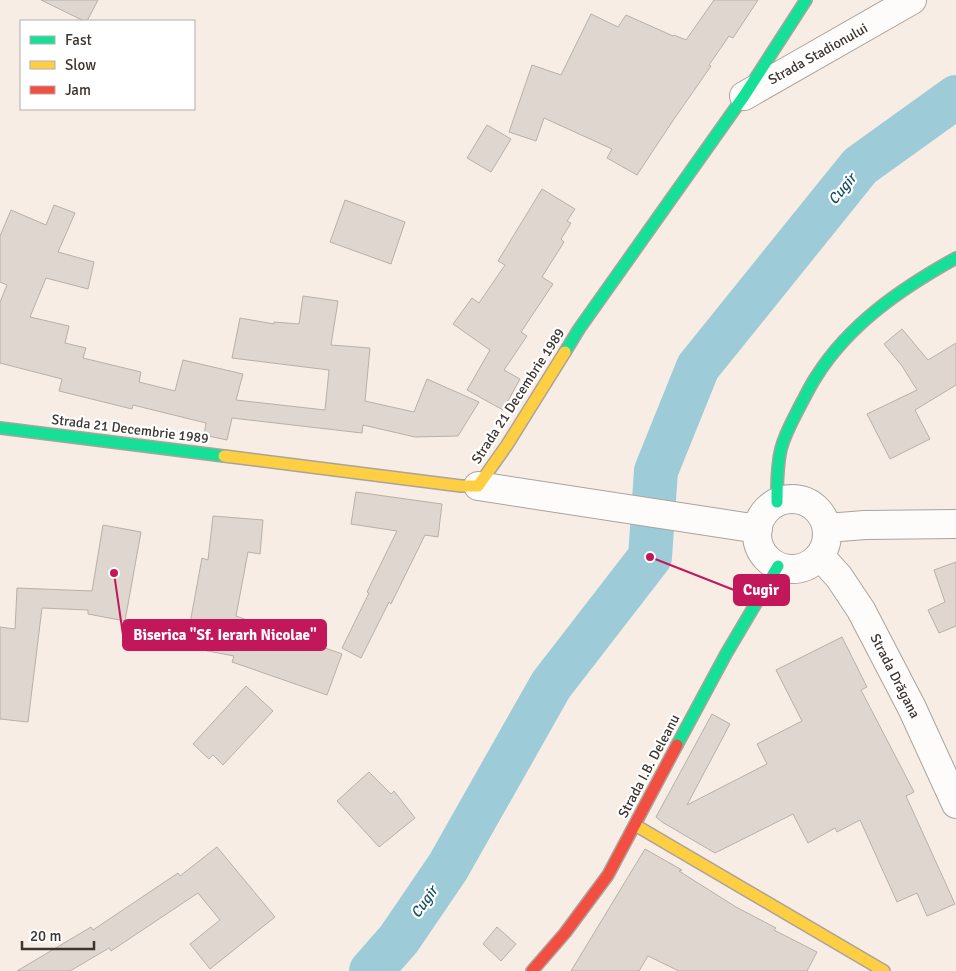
<svg xmlns="http://www.w3.org/2000/svg" width="956" height="971" viewBox="0 0 956 971" font-family="Signika,sans-serif">
  <style>
    .lines { fill: none; stroke-linecap: round; stroke-linejoin: round }
    .river { stroke: #9dcbd8; stroke-width: 44 }
    .building { fill: #ded6cf; stroke: #b8b0a9 }
    .street-casing { stroke: #aaa39c; stroke-width: 30 }
    .fast-casing { stroke: #aaa39c; stroke-width: 14 }
    .slow-casing { stroke: #aaa39c; stroke-width: 14 }
    .jam-casing { stroke: #aaa39c; stroke-width: 14 }
    .street { stroke: #fefcfb; stroke-width: 28 }
    .fast { stroke: #16e098; stroke-width: 11 }
    .slow { stroke: #ffcf43; stroke-width: 11 }
    .jam { stroke: #f24e42; stroke-width: 11 }
    .labels { text-anchor: middle; dominant-baseline: central; stroke-width: 4.5; stroke-linejoin: round; paint-order: stroke }
    .street-label { font-size: 14px; fill: #3d352f; stroke: #fff }
    .water-label { font-size: 15px; font-style: italic; fill: #155161; stroke: #fff }
    .leader { fill: none; stroke: #c2185b; stroke-width: 2 }
    .callout-dot { fill: #c2185b; stroke: #fff; stroke-width: 2 }
    .callout { fill: #c2185b; stroke: #c2185b; stroke-width: 2 }
    .callout-label { font-size: 15px; text-anchor: middle; font-weight: bold; fill: #fff }
  </style>
  <rect width="100%" height="100%" fill="#f7ede4"/>
  <g class="lines">
    <path class="river" d="M371,971L399,939L448,867L551,685L650,557L656,471L698,367L860,166L956,97"/>
  </g>
  <path class="building" d="M41,0H98L87,21H84Z
    M714,0H758L733,38L729,36L709,65L711,66L672,122L637,175L607,158L612,149L544,118L536,141L509,132L532,65L561,75L591,14L618,27L626,15L673,36L674,35L686,40Z
    M487,125L511,139L491,172L467,158Z
    M542,189L575,209L567,221L571,223L561,239L564,242L542,277L553,284L521,332L527,336L504,370L520,379L503,410L467,390L490,350L453,324L472,298L479,303L505,265L498,261Z
    M345,200L405,222L391,264L330,242Z
    M54,205L75,213L58,252L94,262L88,289L46,278L30,317L69,326L65,343L86,348L83,358L141,372L139,382L175,391L183,360L243,374L236,400L325,410L329,370L232,358L240,318L274,324V322L299,324L303,296L338,301L331,345L370,348L365,401L414,412L427,379L479,402L458,436L415,437L363,425L362,433L232,418L227,440L204,435L206,423L133,405L132,409L59,391L62,379L0,363V302L7,285L0,282V236L11,210L46,225Z
    M902,329L928,360L956,343V385L915,410L930,439L890,459L867,414L917,390L902,366L884,344Z
    M356,492L442,504L438,537L425,535L391,604L389,602L361,658L342,648L369,593L367,592L397,531L351,524Z
    M213,516L263,520L260,554L248,552L236,616L342,654L327,695L232,662L234,656L197,649L186,645L202,558L208,560Z
    M103,525L141,532L125,621L88,614V610L42,608L28,722L0,719V627L15,629L17,588L92,591Z
    M956,562V626L939,633L928,610L945,602L934,570Z
    M842,637L867,687L861,690L914,792L906,796L955,904L927,916L917,893L897,902L860,820L837,832L835,828L808,843L793,814L715,853L662,822L656,817L712,714L730,724L687,805L767,764L757,744L802,721L776,670Z
    M246,686L273,711L223,765L213,755L209,759L193,744Z
    M369,772L391,794L394,791L415,818L379,847L337,801Z
    M217,847L275,917L210,969L190,944L220,920L198,893L111,951L109,948L70,971H17L91,927L93,930L178,873L180,876Z
    M645,849L682,870L679,871L736,907L776,928L774,930L817,952L807,971H679L648,956L639,971H571Z
    M497,927L516,944L501,961L483,944Z"/>
  <g class="lines">
    <defs>
      <path id="street" d="M744,96L912,0
        M478,486L758,529
        M757 534a35 35 0 1 1 70 0a35 35 0 1 1-70 0Z
        M827,528L865,525L956,524
        M820,556L839,577L861,610L912,708L956,804"/>
      <path id="fast" d="M565,352L579,329L744,96L806,0
        M0,428L224,456
        M777,502C777,484 777,466 781,449C785,433 794,418 801,404C806,395 810,386 816,377C849,324 902,288 956,258
        M677,745L726,654L778,566"/>
      <path id="slow" d="M224,456L461,486H478L507,445L565,352
        M635,825L884,971"/>
      <path id="jam" d="M532,971L565,933L608,875L677,745"/>
    </defs>
    <use href="#street" class="street-casing"/>
    <use href="#fast" class="fast-casing"/>
    <use href="#slow" class="slow-casing"/>
    <use href="#jam" class="jam-casing"/>
    <use href="#street" class="street"/>
    <use href="#fast" class="fast"/>
    <use href="#slow" class="slow"/>
    <use href="#jam" class="jam"/>
  </g>
  <g class="labels">
    <g class="street-label">
      <text transform="translate(818 54) rotate(-29)">Strada Stadionului</text>
      <text transform="translate(518 396) rotate(-57)">Strada 21 Decembrie 1989</text>
      <text transform="translate(130 429) rotate(7)">Strada 21 Decembrie 1989</text>
      <text transform="translate(895 676) rotate(63)">Strada Drăgana</text>
      <text transform="translate(649 766) rotate(-62)">Strada I.B. Deleanu</text>
    </g>
    <g class="water-label">
      <text transform="translate(842 189) rotate(-51)">Cugir</text>
      <text transform="translate(424 902) rotate(-55)">Cugir</text>
    </g>
  </g>
  <path class="leader" d="M650 557L734 590M114 573L123 635"/>
  <g class="callout-dot">
    <circle cx="650" cy="557" r="5"/>
    <circle cx="114" cy="573" r="5"/>
  </g>
  <g class="callout">
    <rect x="734" y="575" width="55" height="30" rx="5"/>
    <rect x="123" y="620" width="203" height="30" rx="5"/>
  </g>
  <g class="callout-label">
    <text x="761" y="595">Cugir</text>
    <text x="225" y="640">Biserica "Sf. Ierarh Nicolae"</text>
  </g>
  <rect x="20" y="20" width="175" height="90" fill="#ffffff" stroke="#b1aeac"/>
  <rect x="30" y="36" width="25" height="8" fill="#16e098" stroke="#b1aeac"/>
  <text x="65" y="45" font-size="15" fill="#3d352f">Fast</text>
  <rect x="30" y="61" width="25" height="8" fill="#ffcf43" stroke="#b1aeac"/>
  <text x="65" y="70" font-size="15" fill="#3d352f">Slow</text>
  <rect x="30" y="86" width="25" height="8" fill="#f24e42" stroke="#b1aeac"/>
  <text x="65" y="95" font-size="15" fill="#3d352f">Jam</text>
  <path d="M22 941v8h72v-8" fill="none" stroke="#3d352f" stroke-width="2.5"/>
  <text x="30" y="941" font-size="15" fill="#3d352f" stroke="#ffffff" stroke-width="4" paint-order="stroke">20 m</text>
</svg>
